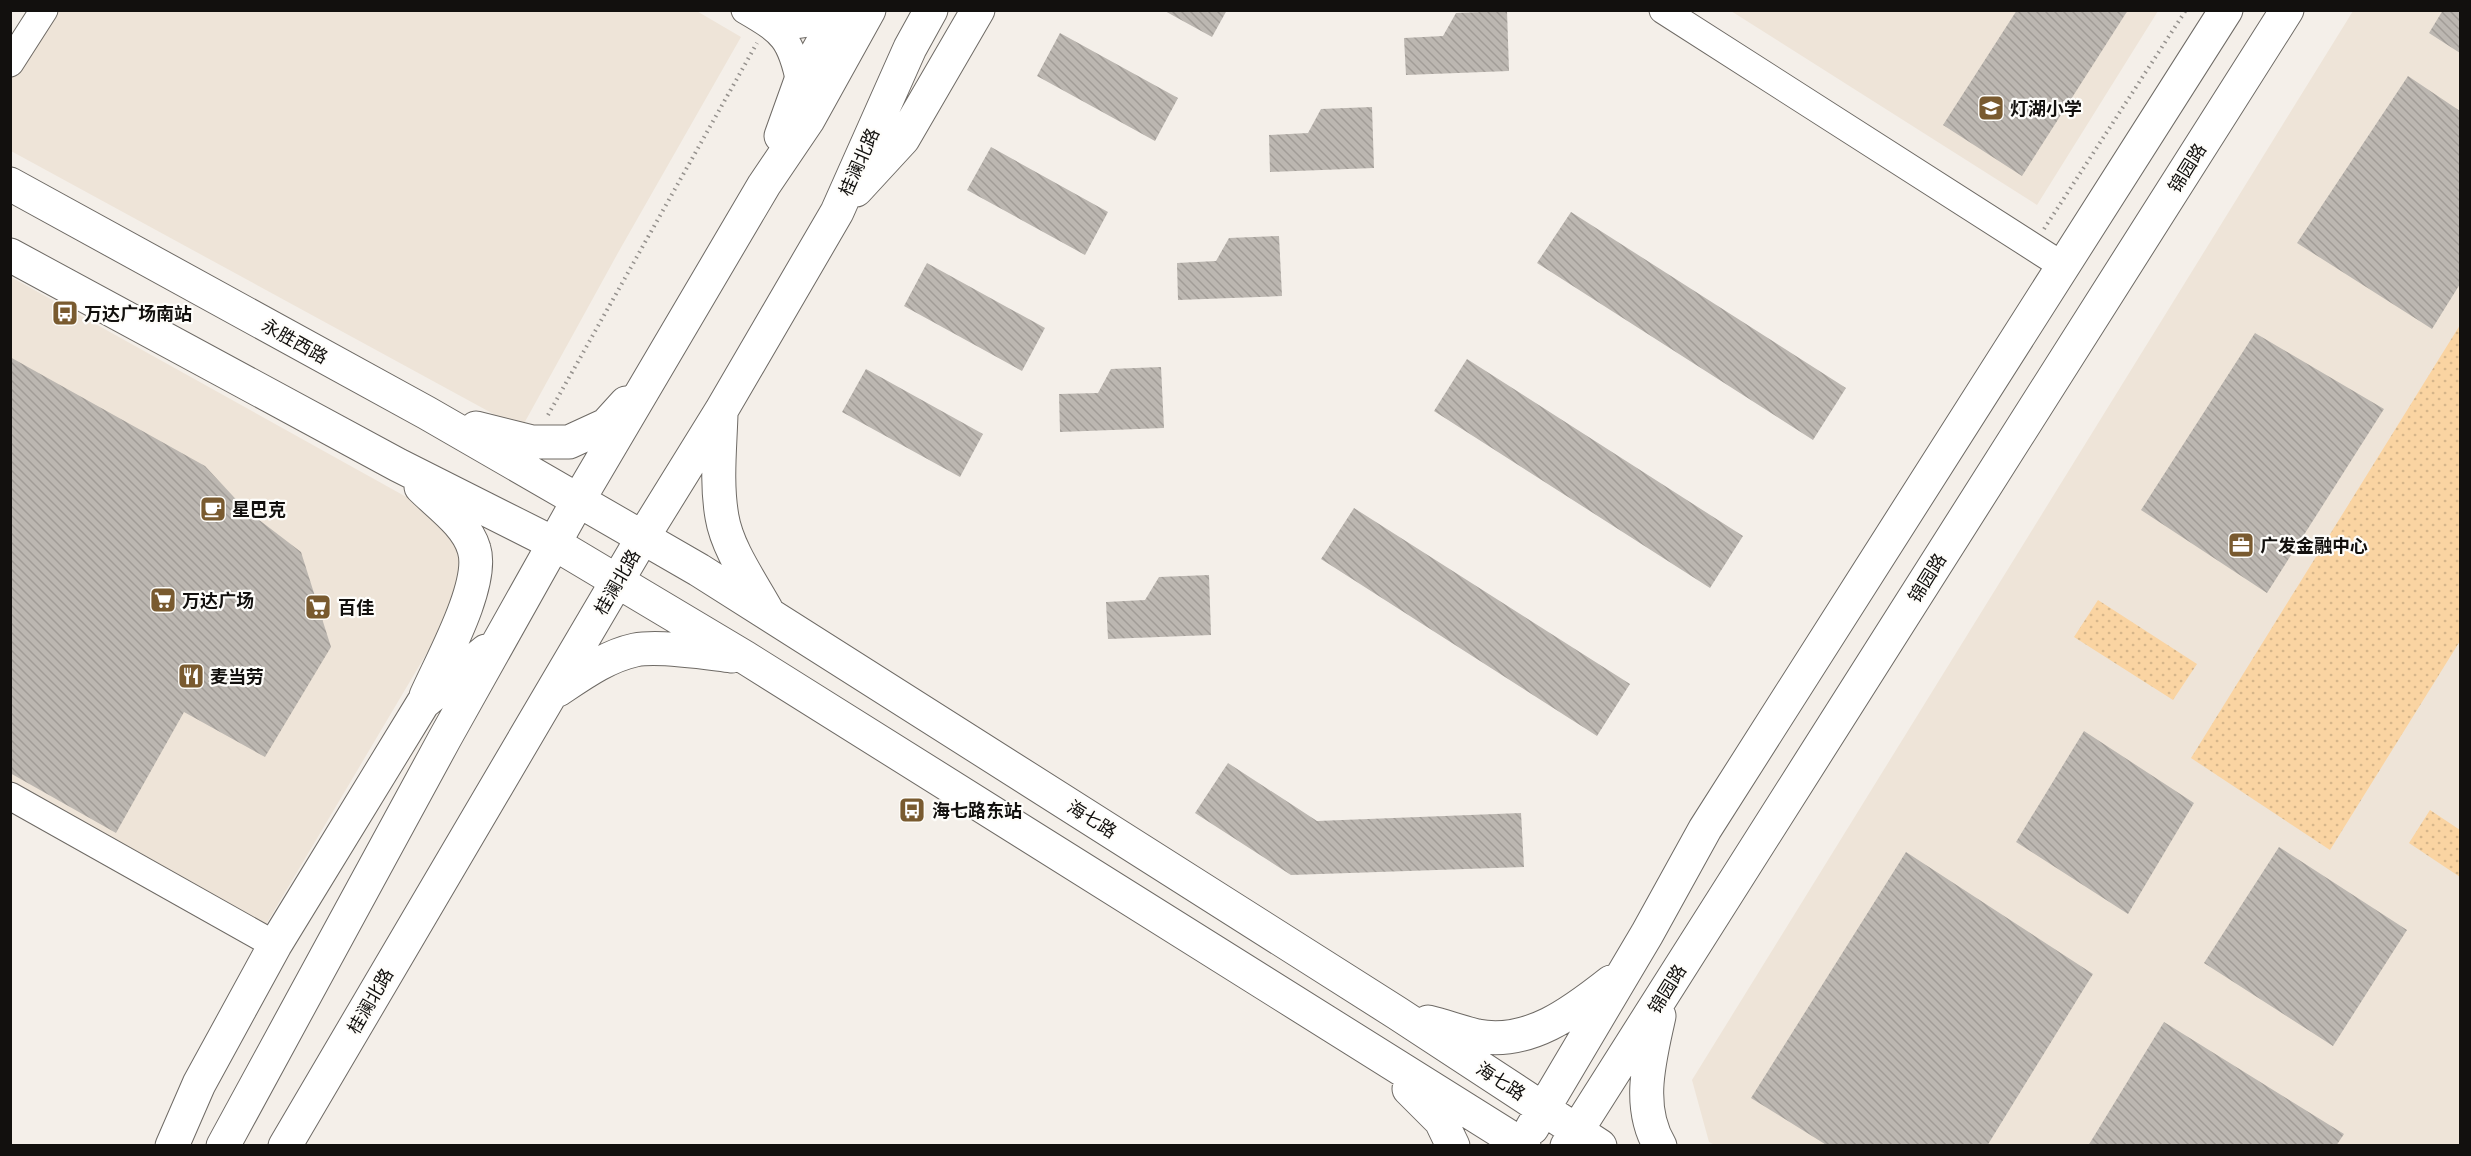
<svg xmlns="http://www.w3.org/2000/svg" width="2471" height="1156" viewBox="0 0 2471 1156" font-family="'Titillium Web','Noto Sans SC',sans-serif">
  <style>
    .built { fill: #eee4d8 }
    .park { fill: url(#park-dots) }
    .building { fill: url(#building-back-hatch) }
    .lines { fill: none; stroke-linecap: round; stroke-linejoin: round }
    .minor-casing { stroke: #6e6a65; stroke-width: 29 }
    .major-casing { stroke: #6e6a65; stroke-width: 35 }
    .path { stroke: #95918d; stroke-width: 4; stroke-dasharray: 1.5 4.5; stroke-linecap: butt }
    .minor { stroke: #fff; stroke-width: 27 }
    .major { stroke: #fff; stroke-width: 33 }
    .labels { text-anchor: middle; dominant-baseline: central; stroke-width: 4.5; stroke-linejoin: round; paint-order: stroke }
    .poi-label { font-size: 18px; font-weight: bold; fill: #12100e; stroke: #fefdfa; text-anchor: start }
    .street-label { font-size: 18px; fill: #12100e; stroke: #fefdfa }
  </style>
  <defs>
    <pattern id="park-dots" width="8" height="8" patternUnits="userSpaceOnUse" patternTransform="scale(1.5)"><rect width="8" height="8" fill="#fad4a2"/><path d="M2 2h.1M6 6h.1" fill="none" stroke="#d5b58a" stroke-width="1.8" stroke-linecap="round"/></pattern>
    <pattern id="building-back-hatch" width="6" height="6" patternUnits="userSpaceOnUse" patternTransform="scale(1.5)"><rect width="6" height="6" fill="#bcb7b1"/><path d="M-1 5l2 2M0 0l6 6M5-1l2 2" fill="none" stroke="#a19c97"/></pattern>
  </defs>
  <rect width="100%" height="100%" fill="#f4efe9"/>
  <path class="built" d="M695,10L741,37L619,251L521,429L11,151L10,79L55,11Z
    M1731,11H2158L2037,205Z
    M2353,11H2460V1145H1715L1709,1142L1692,1080Z
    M11,277L410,499L453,531L463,572L457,602L261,933L11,792Z"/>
  <path class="park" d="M2460,325V641L2330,850L2191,758Z
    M2098,600L2197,664L2173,700L2074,637Z
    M2430,810L2460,830V877L2409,843Z"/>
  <path class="building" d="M1163,10H1227L1212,37Z
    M2017,10H2128L2022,176L1943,125Z
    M2443,10H2460V53L2429,33Z
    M1507,11L1509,71L1406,75L1404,38L1443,36L1456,13Z
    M1060,33L1178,98L1155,141L1037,76Z
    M2408,76L2460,111V284L2432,329L2297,243Z
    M1372,107L1374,168L1270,172L1269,135L1308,133L1321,109Z
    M991,147L1108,212L1085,255L967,190Z
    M1571,212L1846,388L1813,440L1537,263Z
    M1279,236L1282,296L1178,300L1177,263L1216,261L1229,238Z
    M927,263L1045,328L1022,371L904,306Z
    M2255,333L2384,409L2267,593L2141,510Z
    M10,357L205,466L245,509L301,552L331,647L265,757L184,712L116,833L10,773Z
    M1467,359L1743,536L1710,588L1434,411Z
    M1161,367L1164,428L1060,432L1059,394L1098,393L1111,369Z
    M866,369L983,434L960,477L842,412Z
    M1354,508L1630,684L1597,736L1321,559Z
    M1209,575L1211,635L1108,639L1106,602L1145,600L1159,577Z
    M2084,731L2194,803L2128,914L2016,842Z
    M1228,763L1317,821L1521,813L1524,867L1291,875L1195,813Z
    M2279,847L2407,930L2333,1046L2204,963Z
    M1906,852L2093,974L1987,1146H1828L1751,1098Z
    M2164,1022L2344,1134L2336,1146H2088Z"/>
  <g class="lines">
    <defs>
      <path id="minor" d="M745,10C783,32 791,39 800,83
        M1663,10L2063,266
        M768,24C796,28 815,23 841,11
        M10,63L44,10
        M10,796L275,945"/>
      <path id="major" d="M781,136L800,83L841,10
        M10,184L427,413L699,570L1397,1013L1600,1146
        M856,190L903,139L978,10
        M10,255L398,465L555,544L746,658L1524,1146
        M721,414C720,448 716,483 722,517C727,548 751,582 766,609
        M476,428L532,442H569L606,425L626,403
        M421,487C439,505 467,524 474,549C485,584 441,662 426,696
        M558,690C582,674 607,656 635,650C659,645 707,653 732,656
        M1659,1016C1650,1058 1636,1106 1660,1146
        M1428,1022C1444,1026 1461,1032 1477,1036C1529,1046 1573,1012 1611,982
        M1409,1089L1441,1121L1453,1146
        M1532,1128L1647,934L1705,829L2226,10
        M172,1146L199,1084L275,945L423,703L486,651
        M223,1146L445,738L579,499L764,185L808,120L869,10
        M285,1146L643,537L721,411L837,212L910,48L931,10
        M1567,1146L2287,10"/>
    </defs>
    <use href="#minor" class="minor-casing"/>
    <use href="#major" class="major-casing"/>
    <path class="path" d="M2044,229L2186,10
      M548,415L757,43"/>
    <use href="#minor" class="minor"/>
    <use href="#major" class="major"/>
  </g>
  <defs>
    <symbol id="school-square" viewBox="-11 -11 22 22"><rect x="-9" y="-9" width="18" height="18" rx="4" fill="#795a2f" stroke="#fefdfa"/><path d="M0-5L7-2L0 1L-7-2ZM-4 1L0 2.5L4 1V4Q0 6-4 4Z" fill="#fff"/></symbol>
    <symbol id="bus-square" viewBox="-11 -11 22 22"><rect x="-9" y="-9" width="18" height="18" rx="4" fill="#795a2f" stroke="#fefdfa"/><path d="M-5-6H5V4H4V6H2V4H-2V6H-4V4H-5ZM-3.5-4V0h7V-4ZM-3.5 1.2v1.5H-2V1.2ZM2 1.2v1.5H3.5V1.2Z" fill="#fff"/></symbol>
    <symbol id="cafe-square" viewBox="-11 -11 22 22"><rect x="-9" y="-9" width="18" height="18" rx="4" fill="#795a2f" stroke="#fefdfa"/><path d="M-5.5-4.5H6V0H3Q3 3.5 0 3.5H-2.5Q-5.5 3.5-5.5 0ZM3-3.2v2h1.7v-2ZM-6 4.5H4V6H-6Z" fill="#fff"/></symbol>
    <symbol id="office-square" viewBox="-11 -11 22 22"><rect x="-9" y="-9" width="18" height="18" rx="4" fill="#795a2f" stroke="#fefdfa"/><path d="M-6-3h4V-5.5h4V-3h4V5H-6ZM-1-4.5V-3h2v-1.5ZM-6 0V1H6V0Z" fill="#fff"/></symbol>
    <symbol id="supermarket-square" viewBox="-11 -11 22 22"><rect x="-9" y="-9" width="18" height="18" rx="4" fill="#795a2f" stroke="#fefdfa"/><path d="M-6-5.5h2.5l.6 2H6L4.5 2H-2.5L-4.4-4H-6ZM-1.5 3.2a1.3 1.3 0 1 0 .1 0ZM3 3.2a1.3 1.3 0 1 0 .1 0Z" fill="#fff"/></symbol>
    <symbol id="restaurant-square" viewBox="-11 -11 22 22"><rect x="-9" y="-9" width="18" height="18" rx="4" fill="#795a2f" stroke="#fefdfa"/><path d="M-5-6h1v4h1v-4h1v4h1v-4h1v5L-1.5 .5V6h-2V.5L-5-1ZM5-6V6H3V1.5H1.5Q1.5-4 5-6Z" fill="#fff"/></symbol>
  </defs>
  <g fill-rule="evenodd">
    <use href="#school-square" x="1976" y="93" width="30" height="30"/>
    <use href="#bus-square" x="50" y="298" width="30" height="30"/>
    <use href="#cafe-square" x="198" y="494" width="30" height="30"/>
    <use href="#office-square" x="2226" y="530" width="30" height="30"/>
    <use href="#supermarket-square" x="148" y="585" width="30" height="30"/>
    <use href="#supermarket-square" x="303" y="592" width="30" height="30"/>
    <use href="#restaurant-square" x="176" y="661" width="30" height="30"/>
    <use href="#bus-square" x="897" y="795" width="30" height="30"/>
  </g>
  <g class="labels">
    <g class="poi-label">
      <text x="2010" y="108">灯湖小学</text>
      <text x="84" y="313">万达广场南站</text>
      <text x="232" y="509">星巴克</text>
      <text x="2260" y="545">广发金融中心</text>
      <text x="182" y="600">万达广场</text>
      <text x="338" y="607">百佳</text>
      <text x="210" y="676">麦当劳</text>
      <text x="932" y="810">海七路东站</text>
    </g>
    <g class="street-label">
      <text transform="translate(859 162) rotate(-66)">桂澜北路</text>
      <text transform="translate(2187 168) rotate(-58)">锦园路</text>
      <text transform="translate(295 341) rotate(29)">永胜西路</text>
      <text transform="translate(1927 578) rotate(-58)">锦园路</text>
      <text transform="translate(617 582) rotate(-60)">桂澜北路</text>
      <text transform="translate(1092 819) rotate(32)">海七路</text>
      <text transform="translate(1667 989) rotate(-58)">锦园路</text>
      <text transform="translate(370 1001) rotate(-60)">桂澜北路</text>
      <text transform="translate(1501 1081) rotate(33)">海七路</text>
    </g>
  </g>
  <rect width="2471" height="1156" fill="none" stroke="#12100e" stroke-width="24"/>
</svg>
